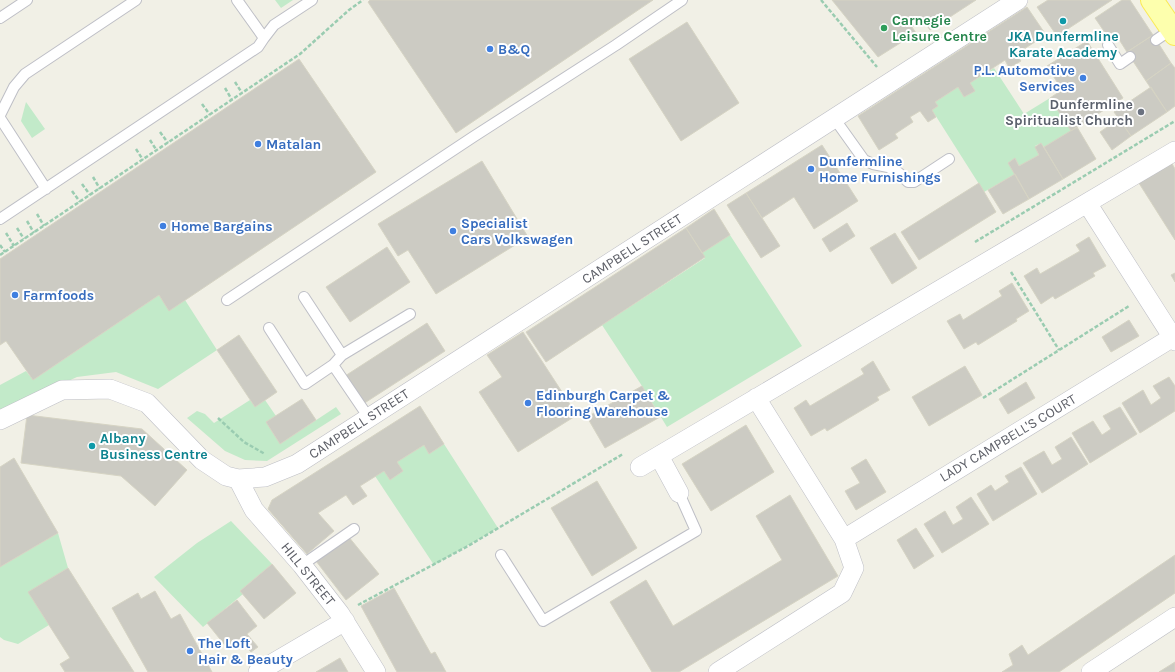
<svg xmlns="http://www.w3.org/2000/svg" width="1175" height="672" viewBox="0 0 1175 672" font-family="Karla,sans-serif">
  <style>
    .green { fill: #c2eac9 }
    .building { fill: #cccbc3; stroke: #d6d4c4 }
    .lines { fill: none; stroke-linecap: round; stroke-linejoin: round }
    .lane-casing { stroke: #bebfc6; stroke-width: 12 }
    .street-casing { stroke: #bebfc6; stroke-width: 20 }
    .primary-casing { stroke: #fbea55; stroke-width: 24 }
    .path { stroke: #9accb1; stroke-width: 2.5; stroke-dasharray: 4 2; stroke-linecap: butt }
    .lane { stroke: #fff; stroke-width: 10 }
    .street { stroke: #fff; stroke-width: 19 }
    .primary { stroke: #fdffad; stroke-width: 22 }
    .culture-dot { fill: #0f9aa8; stroke: #fff; stroke-width: 1.5 }
    .leisure-dot { fill: #2e9e5b; stroke: #fff; stroke-width: 1.5 }
    .shop-dot { fill: #3f7fe0; stroke: #fff; stroke-width: 1.5 }
    .worship-dot { fill: #6b7280; stroke: #fff; stroke-width: 1.5 }
    .labels { text-anchor: middle; dominant-baseline: central; stroke-width: 4; stroke-linejoin: round; paint-order: stroke }
    .leisure-label { font-size: 14px; font-weight: bold; fill: #27864d; stroke: #fff; text-anchor: start }
    .culture-label { font-size: 14px; font-weight: bold; fill: #0d838f; stroke: #fff }
    .shop-label { font-size: 14px; font-weight: bold; fill: #366cbe; stroke: #fff; text-anchor: start }
    .worship-label { font-size: 14px; font-weight: bold; fill: #5b616d; stroke: #fff; text-anchor: end }
    .street-label { font-size: 14px; fill: #5e6068; stroke: #fff }
  </style>
  <rect width="100%" height="100%" fill="#f1f0e6"/>
  <path class="green" d="M275,0H293L281,8Z
    M994,68L1024,114L1050,98L1071,131L1044,147L1041,143L1035,146L1039,155L1019,166L1015,158L1008,163L1015,174L984,192L932,110L938,106L935,102L958,87L964,97L974,91L970,83Z
    M26,102L45,129L32,138L21,121Z
    M730,235L802,346L667,427L642,386L602,325L705,258L702,253Z
    M159,295L169,310L185,300L217,350L158,389L116,372L77,377L0,412V385L26,371L33,380Z
    M250,400L255,407L265,400L276,416L266,422L280,444L336,407L341,414L267,461L245,460L225,451L187,418L197,411L205,414L214,423Z
    M444,444L498,528L434,565L375,476L384,471L390,480L403,471L397,462L424,445L429,454Z
    M231,521L272,564L240,591L243,594L203,627L154,577L197,543Z
    M58,533L68,568L29,592L49,625L18,644L4,640L0,637V567Z"/>
  <path class="building" d="M370,0H653L456,133L368,2Z
    M832,0H976L930,30L923,20L912,27L916,33L878,57Z
    M1048,0H1112L1057,36L1037,7Z
    M1122,0H1130L1153,35L1127,52L1115,33L1108,37L1095,18Z
    M1027,7L1046,35L1016,54L1021,61L1009,68L1005,60L970,83L975,91L964,97L958,87L935,102L938,106L932,110L936,117L928,122L920,111L910,117L913,122L895,134L898,138L879,150L858,116Z
    M687,22L739,103L681,141L629,59Z
    M1153,35L1171,63L1146,81L1127,52Z
    M1087,41L1123,98L1071,131L1050,98L1062,90L1047,66Z
    M299,59L376,172L169,311L159,295L33,380L6,341L0,345V259Z
    M1171,63L1175,68V106L1167,112L1146,81Z
    M1151,87L1167,112L1131,136L1114,112Z
    M1119,119L1131,136L1112,150L1100,132Z
    M1077,127L1096,159L1063,179L1044,147Z
    M1041,143L1063,179L1029,199L1008,163L1015,158L1019,166L1039,155L1035,147Z
    M822,145L858,201L814,229L794,197L762,218L746,193Z
    M1170,160L1175,169V240L1137,180Z
    M482,161L528,237L436,294L408,250L398,256L378,224Z
    M1015,174L1029,199L1003,214L988,190Z
    M979,183L996,212L919,260L901,232Z
    M746,193L780,246L761,258L727,205Z
    M714,209L730,235L702,253L686,228Z
    M847,223L855,236L830,252L822,239Z
    M686,228L705,257L546,362L526,332Z
    M895,233L917,268L892,284L870,248Z
    M1089,237L1106,266L1093,273L1095,276L1055,299L1053,296L1041,304L1024,276L1037,268L1040,274L1080,251L1076,245Z
    M387,247L410,282L350,322L326,287Z
    M1175,273V282L1171,275Z
    M1012,283L1029,311L1016,319L1017,321L978,345L976,342L964,349L947,321L960,314L963,320L1002,296L999,291Z
    M1129,320L1139,336L1111,352L1102,337Z
    M427,323L445,351L363,404L345,376Z
    M523,332L577,415L518,452L479,392L502,377L487,355Z
    M239,335L277,392L255,407L217,350Z
    M873,361L890,390L877,397L879,400L827,431L825,428L811,436L794,408L806,400L810,406L864,374L861,369Z
    M965,366L982,395L929,426L912,397Z
    M1169,377L1175,386V411L1140,433L1122,403L1143,390L1151,405L1161,398L1153,386Z
    M1026,382L1035,398L1008,414L999,399Z
    M642,386L660,417L605,448L587,417Z
    M302,399L316,420L280,444L266,422Z
    M420,406L444,444L429,454L424,445L397,462L403,471L390,480L384,471L360,486L367,496L353,505L346,495L318,513L334,531L307,554L268,509L272,500Z
    M1120,407L1137,434L1090,463L1072,433L1093,421L1102,435L1111,429L1103,416Z
    M27,415L142,429L187,470L155,506L121,476L21,463Z
    M746,425L774,472L711,511L682,464Z
    M1071,437L1088,464L1042,493L1023,463L1044,451L1052,465L1062,459L1055,447Z
    M14,458L58,533L0,567V467Z
    M866,459L886,492L856,510L845,491L860,483L851,468Z
    M1021,467L1037,494L993,521L977,494L991,485L995,491L1009,482L1005,476Z
    M597,481L637,548L592,576L551,508Z
    M790,495L838,576L679,672H652L610,602L646,580L673,626L782,560L756,516Z
    M971,497L989,524L942,553L924,524L945,511L953,525L963,519L956,507Z
    M916,528L934,556L914,569L897,540Z
    M348,536L379,574L346,600L316,561Z
    M1175,555V593L1059,672H1002L1013,665L1009,654L1022,645L1028,655Z
    M272,564L296,593L264,619L240,591Z
    M68,568L134,672H65L60,664L70,658L28,592Z
    M394,588L431,654L435,652L446,672H397L361,606Z
    M155,591L171,619L180,614L212,672H148L112,608L138,593L141,599Z
    M237,600L257,626L247,634L258,647L251,652L240,639L228,649L207,623Z
    M340,658L348,672H316Z
    M1175,662V672H1159Z"/>
  <g class="lines">
    <defs>
      <path id="lane" d="M0,18L27,0
        M264,38L274,25L312,0
        M1156,40L1172,29
        M1108,45L1120,64L1130,57
        M0,115L14,87L25,74L136,0
        M0,118L46,189
        M834,118L864,160L873,164L888,167L899,173L908,182H914L949,159
        M0,219L258,47L264,38L237,0
        M304,297L342,355L333,365L369,418
        M227,300L473,137L616,45L682,0
        M269,328L305,384L333,365
        M342,355L410,314
        M501,555L543,621L696,531L679,493
        M302,565L354,529"/>
      <path id="street" d="M1087,203L1175,341
        M756,398L844,539L1173,337
        M0,420L62,390L110,389L147,403L202,460L226,476L238,479L265,477L297,464L1018,0
        M659,456L679,493
        M640,467L1175,151
        M238,479L254,510L302,565L340,614L376,672
        M258,672L345,621
        M718,672L842,593L854,568L844,539
        M1091,672L1175,617"/>
      <path id="primary" d="M1152,0L1175,34"/>
    </defs>
    <use href="#lane" class="lane-casing"/>
    <use href="#street" class="street-casing"/>
    <use href="#primary" class="primary-casing"/>
    <path class="path" d="M821,0L877,67
      M235,82L242,93
      M225,88L232,100
      M202,104L210,115
      M160,132L168,143
      M150,140L157,151
      M136,149L143,160
      M93,177L100,189
      M82,184L90,195
      M72,191L80,202
      M37,214L44,226
      M27,221L34,233
      M17,228L24,239
      M6,233L14,246
      M975,242L1175,121
      M0,245L5,252
      M0,255L300,54L349,10L363,0
      M1011,272L1059,350
      M983,398L1129,306
      M218,418L244,442L265,454
      M358,605L468,546L623,454"/>
    <use href="#lane" class="lane"/>
    <use href="#street" class="street"/>
    <use href="#primary" class="primary"/>
  </g>
  <g class="culture-dot">
    <circle cx="1063" cy="21" r="4"/>
    <circle cx="92" cy="446" r="4"/>
  </g>
  <circle class="leisure-dot" cx="884" cy="28" r="4"/>
  <g class="shop-dot">
    <circle cx="490" cy="49" r="4"/>
    <circle cx="1083" cy="78" r="4"/>
    <circle cx="258" cy="144" r="4"/>
    <circle cx="811" cy="169" r="4"/>
    <circle cx="163" cy="226" r="4"/>
    <circle cx="453" cy="231" r="4"/>
    <circle cx="15" cy="295" r="4"/>
    <circle cx="528" cy="403" r="4"/>
    <circle cx="190" cy="651" r="4"/>
  </g>
  <circle class="worship-dot" cx="1141" cy="112" r="4"/>
  <g class="labels">
    <g class="leisure-label">
      <text x="892" y="20">Carnegie<tspan x="892" dy="16">Leisure Centre</tspan></text>
    </g>
    <g class="culture-label">
      <text x="1063" y="36">JKA Dunfermline<tspan x="1063" dy="16">Karate Academy</tspan></text>
      <text x="100" y="438" text-anchor="start">Albany<tspan x="100" dy="16">Business Centre</tspan></text>
    </g>
    <g class="shop-label">
      <text x="498" y="49">B&amp;Q</text>
      <text x="1075" y="70" text-anchor="end">P.L. Automotive<tspan x="1075" dy="16">Services</tspan></text>
      <text x="266" y="144">Matalan</text>
      <text x="819" y="161">Dunfermline<tspan x="819" dy="16">Home Furnishings</tspan></text>
      <text x="461" y="223">Specialist<tspan x="461" dy="16">Cars Volkswagen</tspan></text>
      <text x="171" y="226">Home Bargains</text>
      <text x="23" y="295">Farmfoods</text>
      <text x="536" y="395">Edinburgh Carpet &amp;<tspan x="536" dy="16">Flooring Warehouse</tspan></text>
      <text x="198" y="643">The Loft<tspan x="198" dy="16">Hair &amp; Beauty</tspan></text>
    </g>
    <g class="worship-label">
      <text x="1133" y="104">Dunfermline<tspan x="1133" dy="16">Spiritualist Church</tspan></text>
    </g>
    <g class="street-label">
      <text transform="translate(632 249) rotate(-33)">CAMPBELL STREET</text>
      <text transform="translate(359 424) rotate(-33)">CAMPBELL STREET</text>
      <text transform="translate(1008 438) rotate(-31)">LADY CAMPBELL'S COURT</text>
      <text transform="translate(308 574) rotate(51)">HILL STREET</text>
    </g>
  </g>
</svg>
